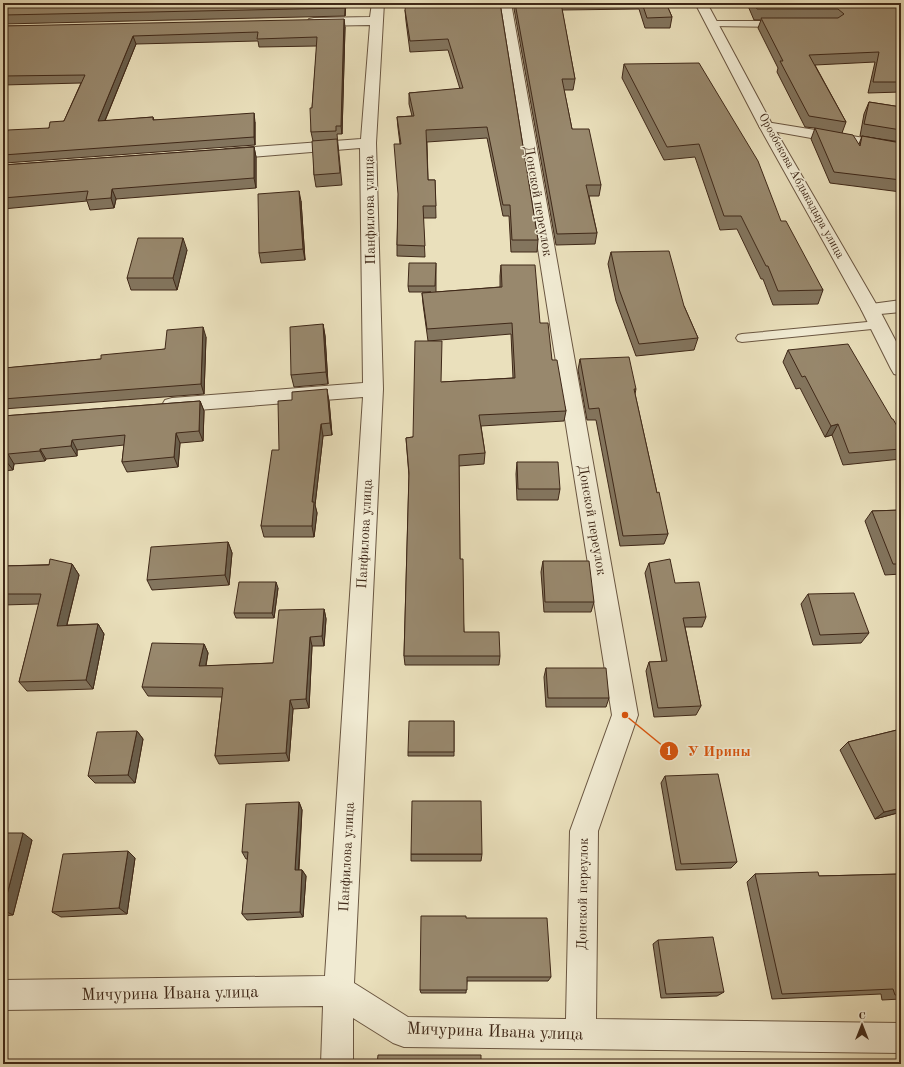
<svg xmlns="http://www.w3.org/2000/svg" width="904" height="1067" viewBox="0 0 904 1067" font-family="'Old Standard TT',serif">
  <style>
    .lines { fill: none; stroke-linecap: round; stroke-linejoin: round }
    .service-casing { stroke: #6a5641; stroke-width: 2 }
    .minor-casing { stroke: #6a5641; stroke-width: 2 }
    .tertiary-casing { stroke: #6a5641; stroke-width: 2 }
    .service { fill: #f1ebd3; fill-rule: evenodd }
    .minor { fill: #f1ebd3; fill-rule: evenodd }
    .tertiary { fill: #f1ebd3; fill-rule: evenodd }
    .wall { fill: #83755e; stroke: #3f2818 }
    .shaded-wall { fill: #6a5f4c; stroke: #3f2818 }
    .building { fill: #98886d; stroke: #3f2818 }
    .labels { text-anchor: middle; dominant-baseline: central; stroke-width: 3; stroke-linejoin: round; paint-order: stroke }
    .far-street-label { font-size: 12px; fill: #3f2818; stroke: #f1ebd3 }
    .street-label { font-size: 14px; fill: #3f2818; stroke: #f1ebd3 }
    .near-street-label { font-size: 17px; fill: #3f2818; stroke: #f1ebd3 }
    .leader { fill: none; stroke: #d7540d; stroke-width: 1.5 }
    .callout-dot { fill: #d7540d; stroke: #f1ebd3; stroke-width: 1.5 }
    .mark-label { font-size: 12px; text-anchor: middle; font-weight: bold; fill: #fff }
    .callout-label { font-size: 15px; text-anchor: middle; font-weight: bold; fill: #d7540d; stroke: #f1ebd3; stroke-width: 3; stroke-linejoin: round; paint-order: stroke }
  </style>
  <rect width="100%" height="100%" fill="#eae0bc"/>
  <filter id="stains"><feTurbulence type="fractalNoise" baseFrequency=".005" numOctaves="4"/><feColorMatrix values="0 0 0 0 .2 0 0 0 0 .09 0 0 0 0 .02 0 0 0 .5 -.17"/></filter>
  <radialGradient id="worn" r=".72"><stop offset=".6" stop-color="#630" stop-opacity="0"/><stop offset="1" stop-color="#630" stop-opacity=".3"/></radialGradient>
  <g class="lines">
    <defs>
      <path id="service" d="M713,21H779L783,24L779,27L710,26L709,24Z
        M878,321L882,322L884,325L882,328L742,342L738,341L736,338L738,335L742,334Z"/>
      <path id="minor" d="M372,3H384L376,143L383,389L354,983L408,1017L566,1019L570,831L612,715L499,3H511L638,715L598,831L596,1019L901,1023V1053L404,1047L393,1043L353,1018V1064H321L323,1006L3,1010V980L325,976L363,397L172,412L165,410L162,405L165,400L172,398L363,383L360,148L226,159L221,157L218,154L221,151L226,149L361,139L370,25L314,26L309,25L307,22L309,19L314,18L370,17Z
        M766,122L901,144V154L761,129L759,126L761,123Z
        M901,300V312L870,315L864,313L861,309L864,305Z"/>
      <path id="tertiary" d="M695,3H707L773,126L879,309L901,351V376L894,374L891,369L861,309L759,126Z"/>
    </defs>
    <use href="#service" class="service-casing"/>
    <use href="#minor" class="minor-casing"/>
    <use href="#tertiary" class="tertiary-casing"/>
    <use href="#service" class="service"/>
    <use href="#minor" class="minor"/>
    <use href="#tertiary" class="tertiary"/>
  </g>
  <path class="wall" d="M346,3L345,16L3,24V7Z
    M500,3L538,240L537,252H511L509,216H503L487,138L427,142L428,180H435L436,218H423L425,257L397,256V245L400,144L398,128L397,117L412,116L409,104V93L460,89L448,50L410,52L406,21L405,10Z
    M513,3H666L672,17L670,28H645L639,9L562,10L575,79L573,90H564L572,129L601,185L599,196H589L597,233L595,244L556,245Z
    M740,3H901V92L868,93L875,62L815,65L846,122L842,133L859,144L862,136L901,143V192L830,183L811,139L815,128L805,127L777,72L778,68L758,28L761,20H754L748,6H742Z
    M3,26L345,27L342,134H337L342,185L316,187L314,175L313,141L311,132L312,108L317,46L259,47L258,41L136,44L105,121L153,117L154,120L255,122V145L5,163L3,159V149L64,121L81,83L3,85Z
    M624,64L781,221L823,290L818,304L773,305L763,279H761L737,229L720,230L695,157L664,160L622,78Z
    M869,102L901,107V142L860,136L864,114Z
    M254,147L256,157V188L116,199L114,208L90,210L87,201L3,209V165Z
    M301,201L305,260L261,263L259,253Z
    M187,250L177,290H131L127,278Z
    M611,252L684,306L698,338L694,350L636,356L616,301L608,264Z
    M436,263V292L500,287V276L501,265L540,323L552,360L566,411L564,421L481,426L485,453L484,464L459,466L460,559L464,632L500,656L499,665H405L404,656L409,476L406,438L413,437L442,382L513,378L511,334L428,341L423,304L422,293L431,292H409L408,286Z
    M323,324L325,336L328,384L294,387L291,375Z
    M206,337L204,394L3,409V366L6,368L101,359L165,349Z
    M788,350L892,419L901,433V459L843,465L832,435L825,437L800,388L796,389L783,362Z
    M580,359L636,389L635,394L657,493L668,534L664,544L620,546L596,420H587L578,370Z
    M200,401L204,411L203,441L180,443L178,467L127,472L122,462L124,445L77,450V456L46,459L45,461L14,464L13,470L3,471V416Z
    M329,401L332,435L323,436L315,505L317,513L314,537H264L261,526L279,450Z
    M517,462L560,489L558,500H517L516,474Z
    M901,510V574L885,575L865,521L872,511Z
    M228,542L232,553L229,585L152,590L147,580Z
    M543,561L594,602L591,612H544L541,572Z
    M649,563L675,583L706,617L702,627H685L701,706L696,715L654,717L646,671L649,662H662L645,573Z
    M72,564L79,575L67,625L98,624L104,634L93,689L27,691L19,682L39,604L3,605V566Z
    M278,588L274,618H236L234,613Z
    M808,594L869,633L861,643L813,645L801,604Z
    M324,609L326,619L324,646H312L309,708L293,709L289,761L219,764L215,756L222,697L148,696L142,687L204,644L208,653L206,666L273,663Z
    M546,668L609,698L606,707H546L544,677Z
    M454,721V756H408V752Z
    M901,729V812L875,819L840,750L848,742Z
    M137,731L143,739L135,783H95L88,776Z
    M665,776L737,862L731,868L676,870L661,783Z
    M299,802L302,810L299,870H302L306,876L303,917L247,920L242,914L248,859H246L242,852Z
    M3,833L32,840L13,915L3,916Z
    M411,854H482L481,861H411Z
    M135,858L127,914L61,917L52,912Z
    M755,874L819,876L901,874V999L882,1000L881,994L772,999L747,882Z
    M466,918L551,977L548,981H467L466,993H421L420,990Z
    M658,940L724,992L717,996L661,998L653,944Z"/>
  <path class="shaded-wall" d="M345,3H346L345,16Z
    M344,19L345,27L342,134L341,126Z
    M133,36L136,44L101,130L98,121Z
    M254,113L255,122V145L254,137Z
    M254,147L256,157V188L254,178Z
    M112,189L116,199L114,208L111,198Z
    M299,191L301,201L305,260L303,249Z
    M183,238L187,250L177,290L173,278Z
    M323,324L325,336L328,384L326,372Z
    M203,327L206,337L204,394L201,384Z
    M327,389L329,401L332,435L330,423Z
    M200,401L204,411L203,441L199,431Z
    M321,424L323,436L315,505L317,513L314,537L312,526V502Z
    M838,424L832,435L825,437L831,426Z
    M176,433L180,443L178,467L174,457Z
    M72,440L77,450V456L71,446Z
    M40,449L46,459L45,461L40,451Z
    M8,454L14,464L13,470L6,461Z
    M228,542L232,553L229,585L225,575Z
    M72,564L79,575L64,636L57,626Z
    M276,582L278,588L274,618L272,613Z
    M324,609L326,619L324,646L322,636Z
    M98,624L104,634L93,689L86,680Z
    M310,637L312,646L309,708L306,699Z
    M204,644L208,653L204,675L199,666Z
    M290,700L293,709L289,761L286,753Z
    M137,731L143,739L135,783L128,775Z
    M299,802L302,810L298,876L295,870Z
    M901,808V812L875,819L884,812Z
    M23,833L32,840L13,915L3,910Z
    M128,851L135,858L127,914L119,908Z
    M302,870L306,876L303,917L300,912Z"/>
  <path class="building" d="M6,3H345V8L3,15V7Z
    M406,3H500L538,240H512L510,205H503L487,127L426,130L428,180H435L436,206H423L425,246L397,245L398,194L394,144H401L397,117L414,116L409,93L463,88L448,39L410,41L405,10Z
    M515,3H561L575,79H562L572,129H589L601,185H586L597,233L557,234Z
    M642,3H666L672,17L647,18Z
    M754,3H901V82H873L879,52L809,55L846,122L809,116L780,61H783L761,18H838L844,14L838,9H757Z
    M344,19L341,126H336V131L311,132L310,108H312L317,37L257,39L258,32L133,36L98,121L153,117V120L254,113V137L3,155V149L8,130L49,128L50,122L64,121L85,75L3,76V26Z
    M699,63L758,161L781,221H786L823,290L778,291L768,266H766L741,216H724L699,144L667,147L624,64Z
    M869,102L901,107V130L864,124Z
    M815,128L853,135L860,146L862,136L901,143V180L834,172Z
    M337,139L340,173L314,175L312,141Z
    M254,147V178L112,189L111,198L86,200L88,191L3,198V165Z
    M299,191L303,249L259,253L258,194Z
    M138,238H183L173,278H127Z
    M669,251L684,306L698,338L639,344L619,289L611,252Z
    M409,263H436L435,286H408Z
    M501,265H535L540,323H548L552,360H557L566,411L479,415L485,453L459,455L460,559H463L464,632H499L500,656H404L409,473L406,438L413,437L415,341H442L441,382L515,378L512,323L427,329L422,293L502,287Z
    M323,324L326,372L291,375L290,327Z
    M203,327L201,384L3,399V366H4V368L101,359V355L165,349L167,330Z
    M848,344L892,419H893L901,433V449L849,453L838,424L831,426L805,376L802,377L788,350Z
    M629,357L636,389H634L657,493L659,492L668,534L623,536L599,408L589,409L580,359Z
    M327,389L330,423L321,424L312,502H314L312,526H261L272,450H279L278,401L292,400V392Z
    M200,401L199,431L176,433L174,457L122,462L125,435L72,440L71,446L40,449V451L8,454L6,461H3V416Z
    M517,462H558L560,489H518Z
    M901,510V564H893L872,511Z
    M228,542L225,575L147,580L151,547Z
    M50,559L72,564L57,626L98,624L86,680L19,682L41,594H3V566L49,565Z
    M670,559L675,583L699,582L706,617L683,618L701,706L658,708L649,662L667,661L649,563Z
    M543,561H589L594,602H545Z
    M239,582H276L272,613H234Z
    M854,593L869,633L820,635L808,594Z
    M324,609L322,636L310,637L306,699L290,700L286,753L215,756L223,688L142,687L152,643L204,644L199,666L273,663L279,610Z
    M546,668H606L609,698H548Z
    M409,721H454V752H408Z
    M901,729V808L884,812L848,742Z
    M137,731L128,775L88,776L97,732Z
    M718,774L737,862L681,864L665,776Z
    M412,801H481L482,854H411Z
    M299,802L295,870H302L300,912L242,914L248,852H242L246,804Z
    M3,833H23L3,910Z
    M128,851L119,908L52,912L63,854Z
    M818,872L819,876L901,874V995H895L893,989L782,994L755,874Z
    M421,916H466V918H547L551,977H467V990H420Z
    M713,937L724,992L666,994L658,940Z
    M378,1055H481V1064H377Z
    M579,1062L706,1063V1064H579Z"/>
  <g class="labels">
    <g class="far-street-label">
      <text transform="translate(801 186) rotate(61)">Орозбекова Абдыкадыра улица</text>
    </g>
    <g class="street-label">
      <text transform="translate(538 201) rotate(80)">Донской переулок</text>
      <text transform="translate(370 210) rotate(-91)">Панфилова улица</text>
      <text transform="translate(592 520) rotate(80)">Донской переулок</text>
      <text transform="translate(365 534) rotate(-87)">Панфилова улица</text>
      <text transform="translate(347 857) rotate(-87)">Панфилова улица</text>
      <text transform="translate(583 894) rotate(-89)">Донской переулок</text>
    </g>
    <g class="near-street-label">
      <text transform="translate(170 994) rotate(-1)">Мичурина Ивана улица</text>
      <text transform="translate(495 1032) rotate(2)">Мичурина Ивана улица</text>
    </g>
  </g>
  <path class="leader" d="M625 715L669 751"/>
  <g class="callout-dot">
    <circle cx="625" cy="715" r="4"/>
    <circle cx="669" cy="751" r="10"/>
  </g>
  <g class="mark-label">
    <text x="669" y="755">1</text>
  </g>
  <g class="callout-label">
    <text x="719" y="756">У Ирины</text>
  </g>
  <rect width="904" height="1067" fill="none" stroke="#eae0bc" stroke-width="16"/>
  <rect x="4" y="4" width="896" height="1059" fill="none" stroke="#3f2818" stroke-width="2"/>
  <rect x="8" y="8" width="888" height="1051" fill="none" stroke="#3f2818"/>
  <g transform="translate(862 1025)" stroke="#f1ebd3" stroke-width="3" paint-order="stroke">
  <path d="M0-3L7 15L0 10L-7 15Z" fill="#3f2818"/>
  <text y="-6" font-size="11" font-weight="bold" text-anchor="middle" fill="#3f2818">С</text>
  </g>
  <rect width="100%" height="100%" filter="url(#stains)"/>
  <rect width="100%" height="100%" fill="url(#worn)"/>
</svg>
